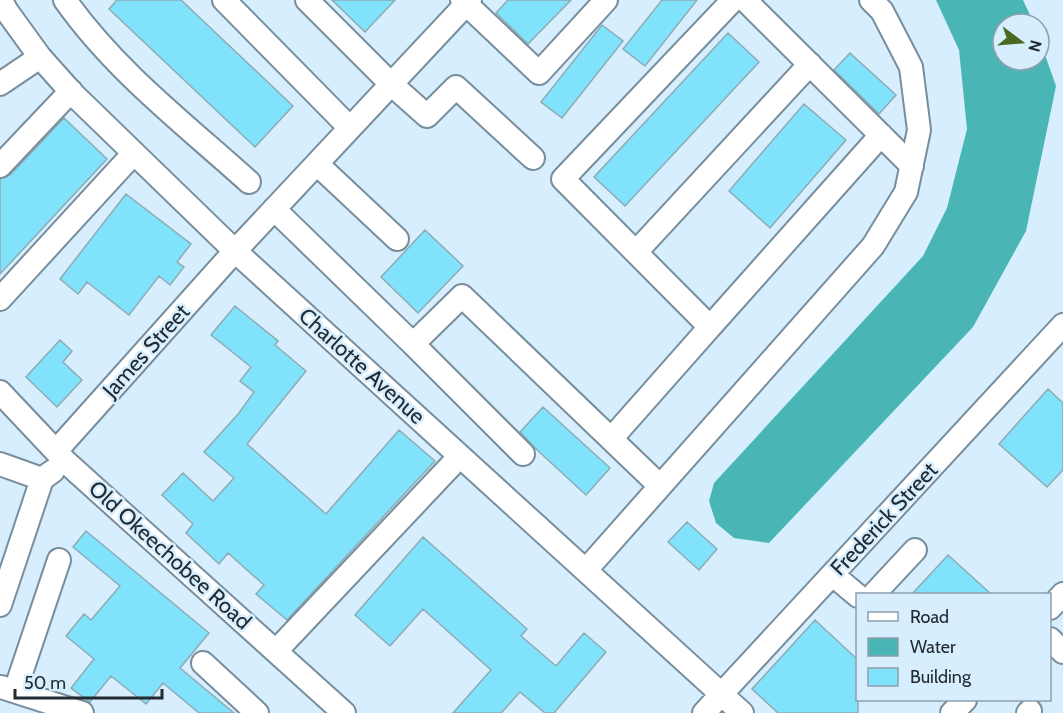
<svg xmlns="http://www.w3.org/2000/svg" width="1063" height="713" viewBox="0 0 1063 713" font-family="Cabin,sans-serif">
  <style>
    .water { fill: #49b6b5 }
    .building { fill: #80e2fb; stroke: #8eabb3; stroke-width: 1.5 }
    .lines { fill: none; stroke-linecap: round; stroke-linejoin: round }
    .minor-casing { stroke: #788e9d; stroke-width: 26 }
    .minor { stroke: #fff; stroke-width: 22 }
    .labels { text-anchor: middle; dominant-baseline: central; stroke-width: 5; stroke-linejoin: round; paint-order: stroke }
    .street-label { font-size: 22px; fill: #222b31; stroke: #d6eefe }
  </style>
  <rect width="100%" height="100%" fill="#d6eefe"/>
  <path class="water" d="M936,0H1023L1034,24H1003V60H1039V38L1056,86L1026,231L973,327L769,543L734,538L716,523L709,501L714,483L923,256L947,208L967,129L959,50Z"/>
  <path class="building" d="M117,0H181L293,106L255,147L109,9Z
    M332,0H395L365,32Z
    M508,0H571L528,44L496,13Z
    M662,0H697L645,66L623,49Z
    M602,25L623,41L562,118L541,102Z
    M728,33L759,62L625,206L594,177Z
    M850,53L896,95L879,114L834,70Z
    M804,104L846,140L770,228L729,191Z
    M64,118L107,159L0,274V179L10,175Z
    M126,194L191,244L177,262L184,267L170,285L159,276L129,315L87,282L78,294L60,279Z
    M425,230L463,266L418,313L381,277Z
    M235,306L278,341L275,345L306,371L247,444L326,514L399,430L435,461L287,620L256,594L264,585L228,553L219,564L186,533L193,524L162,495L183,473L213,501L234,478L204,452L239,413L254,392L240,381L251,367L211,335Z
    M60,340L72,351L63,362L82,380L57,407L26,377Z
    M1048,389L1063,403V470L1047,487L999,444Z
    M543,407L610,468L586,495L535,448L520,432Z
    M687,522L717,549L699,570L668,542Z
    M86,531L209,633L180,668L234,713H199L163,683L146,704L111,676L90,702L71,688L94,659L66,636L84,614L91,620L120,586L73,547Z
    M423,537L527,629L521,636L556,666L584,633L606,652L554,713H545L520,692L501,713H453L491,670L423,609L390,646L355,615Z
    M948,555L991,594H912Z
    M815,620L858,660V713H778L752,689Z"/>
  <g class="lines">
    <defs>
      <path id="minor" d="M1,0L6,10L40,57L73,94L235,251L742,713
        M65,0C115,71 186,125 249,182
        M224,0L350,128
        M307,0L391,84L427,116L456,87L533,158
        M462,0L539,73L606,0
        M745,0L912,166
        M0,84L40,57
        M317,164L397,239
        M0,166L71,91
        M274,209L413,344
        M636,252L810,64
        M0,299L134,153
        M710,327L881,135
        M0,392L66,462L344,713
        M611,439L710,327L563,179L733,0
        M56,451L235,251L470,0
        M523,454L413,344L462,296L660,486
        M0,464L42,479L53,471
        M586,570L873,246L906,192L919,130L911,67L882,11L871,0
        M833,575L858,596
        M874,594L915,550
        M0,605L42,479
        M1050,608L1063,594
        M1050,639L1063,652
        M276,651L460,456
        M203,663L257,713
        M1,687L82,713
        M15,691L59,560
        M704,713L1063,325
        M952,713L965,700
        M1028,713L1030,711"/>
    </defs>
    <use href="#minor" class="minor-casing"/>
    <use href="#minor" class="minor"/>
  </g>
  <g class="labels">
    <g class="street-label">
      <text transform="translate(146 351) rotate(-48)">James Street</text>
      <text transform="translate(362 366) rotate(42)">Charlotte Avenue</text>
      <text transform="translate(884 519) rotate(-47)">Frederick Street</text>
      <text transform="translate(170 555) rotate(42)">Old Okeechobee Road</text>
    </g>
  </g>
  <rect x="856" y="593" width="195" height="108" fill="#d6eefe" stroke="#8ea0ac" stroke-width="1.5"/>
  <rect x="868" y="612" width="30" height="9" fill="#ffffff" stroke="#8ea0ac" stroke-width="1.5"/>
  <text x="910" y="623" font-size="18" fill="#222b31">Road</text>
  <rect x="868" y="638" width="30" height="18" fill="#49b6b5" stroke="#8ea0ac" stroke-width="1.5"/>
  <text x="910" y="653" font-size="18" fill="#222b31">Water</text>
  <rect x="868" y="668" width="30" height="18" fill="#80e2fb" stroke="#8ea0ac" stroke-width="1.5"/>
  <text x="910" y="683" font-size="18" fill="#222b31">Building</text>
  <g transform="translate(1021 42) rotate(106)"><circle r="28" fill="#d6eefe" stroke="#8ea0ac" stroke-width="1.5"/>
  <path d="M0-4.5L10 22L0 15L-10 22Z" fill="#496a20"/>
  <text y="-9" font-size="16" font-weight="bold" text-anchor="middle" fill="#222b31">N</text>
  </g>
  <path d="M15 689v9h147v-9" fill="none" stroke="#222b31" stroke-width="3"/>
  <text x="24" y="689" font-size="18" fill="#222b31" stroke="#d6eefe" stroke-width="4.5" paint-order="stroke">50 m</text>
</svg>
